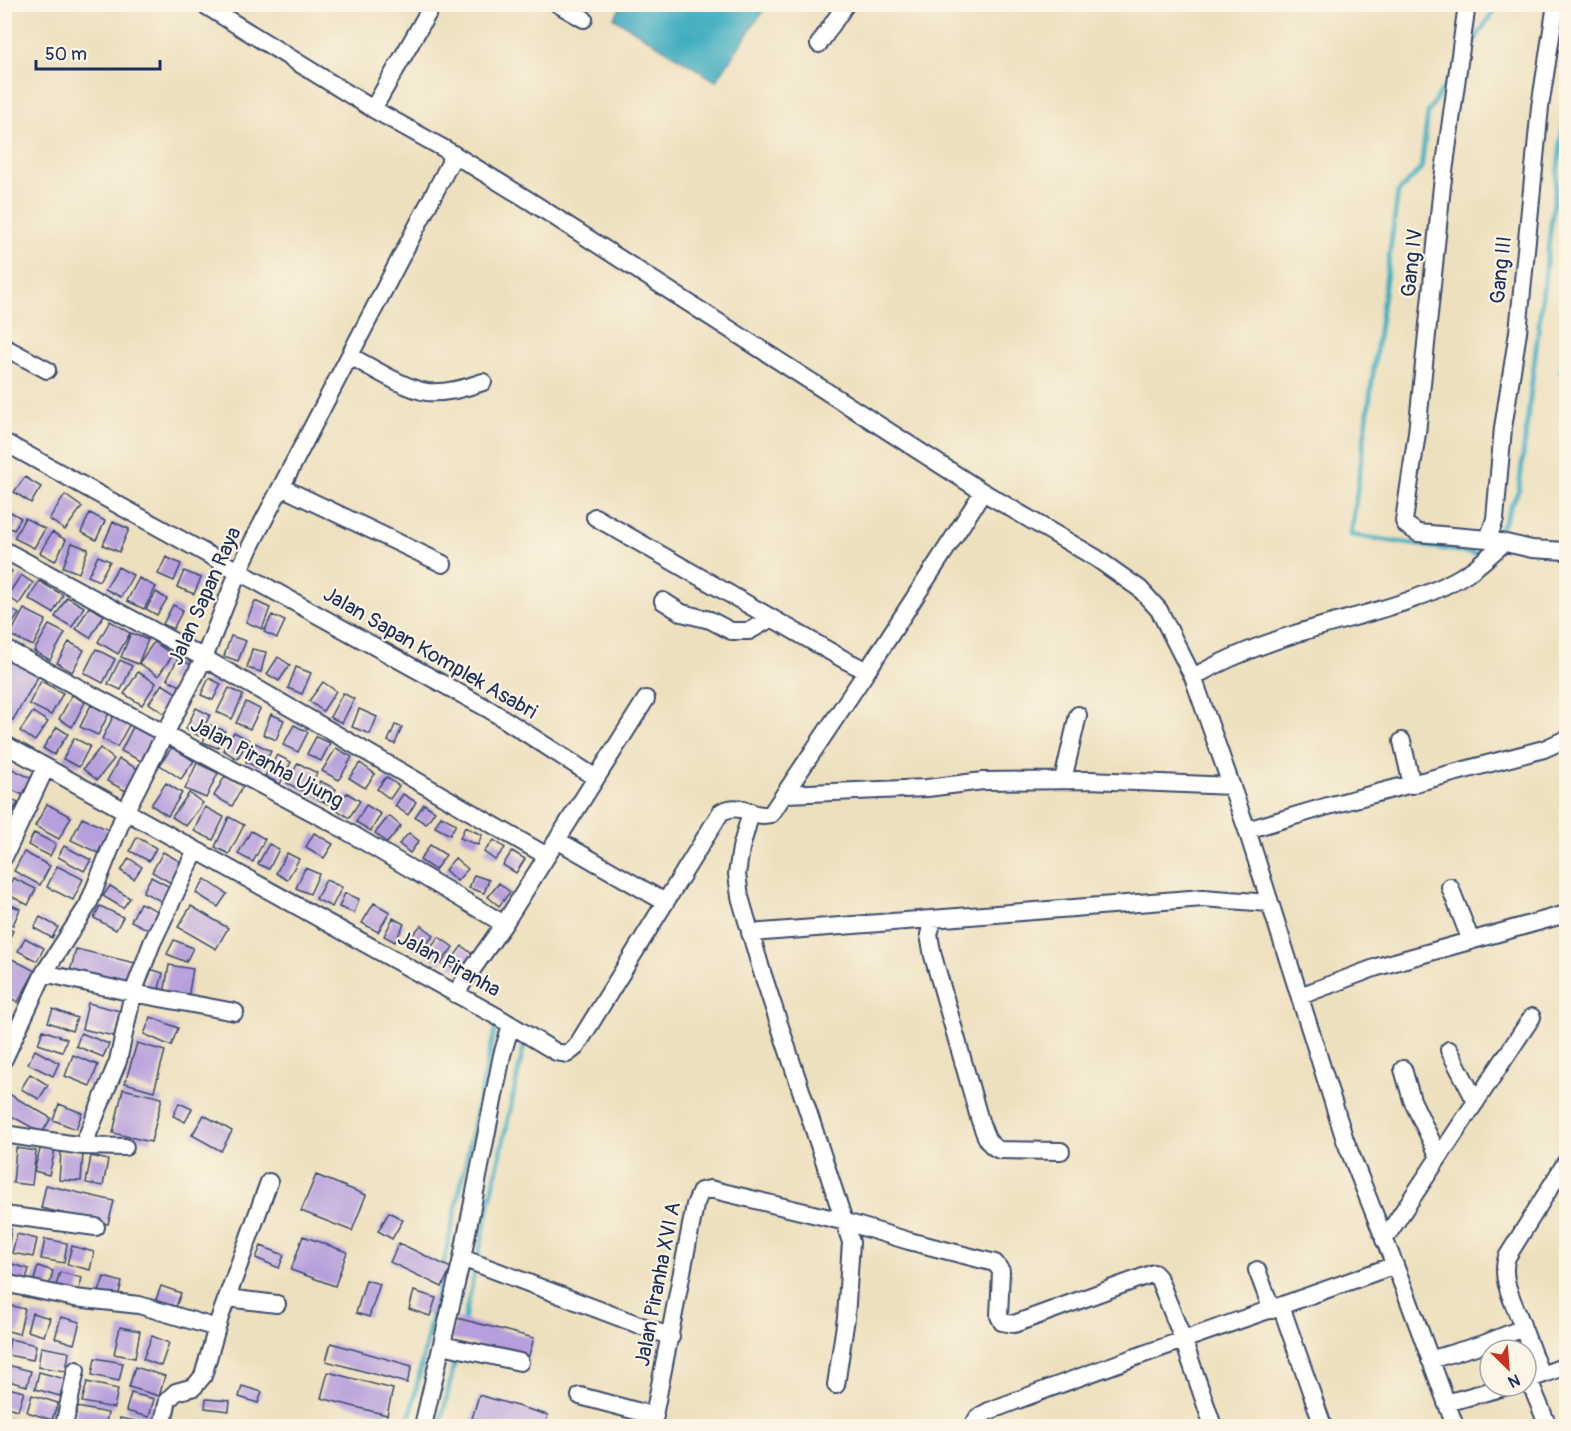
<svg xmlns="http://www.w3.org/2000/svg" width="1571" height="1431" viewBox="0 0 1571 1431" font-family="Pangolin,sans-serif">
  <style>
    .water { fill: #40adbf; stroke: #2e6e8e; stroke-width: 1.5 }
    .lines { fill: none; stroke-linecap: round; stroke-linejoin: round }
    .stream { stroke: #40adbf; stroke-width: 5 }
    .building { fill: #b69fdc }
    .minor-casing { stroke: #3a4a6c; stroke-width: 20 }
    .minor { stroke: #fff; stroke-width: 16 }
    .labels { text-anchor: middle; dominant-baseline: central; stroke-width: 4.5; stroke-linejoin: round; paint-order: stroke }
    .street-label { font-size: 21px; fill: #1b2f5e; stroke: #fcf5e5 }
  </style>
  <rect width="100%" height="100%" fill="#fcf5e5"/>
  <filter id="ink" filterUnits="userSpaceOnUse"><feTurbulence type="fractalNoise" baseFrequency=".0167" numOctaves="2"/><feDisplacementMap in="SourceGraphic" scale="12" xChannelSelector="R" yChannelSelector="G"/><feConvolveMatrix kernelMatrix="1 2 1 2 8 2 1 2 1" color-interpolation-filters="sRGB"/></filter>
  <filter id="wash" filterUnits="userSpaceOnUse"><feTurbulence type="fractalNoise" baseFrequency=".008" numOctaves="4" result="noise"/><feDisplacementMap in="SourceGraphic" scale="24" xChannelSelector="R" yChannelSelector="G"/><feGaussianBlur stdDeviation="1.35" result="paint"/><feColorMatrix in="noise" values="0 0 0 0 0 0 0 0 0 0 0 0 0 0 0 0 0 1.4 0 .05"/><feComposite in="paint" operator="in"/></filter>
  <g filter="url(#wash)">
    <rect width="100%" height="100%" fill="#ede0be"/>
    <path class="water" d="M623,4H767V5L716,81L614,18Z"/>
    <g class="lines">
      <path class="stream" d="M1466,54L1498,4
        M1451,76L1428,112L1421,169L1398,192L1351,535L1485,555
        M1561,373L1566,329
        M1496,539L1519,489L1566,101
        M442,1271L495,1029
        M463,1325L524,1046
        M408,1426L440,1280
        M440,1426L457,1352"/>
    </g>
    <g id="blocks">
      <path class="building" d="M25,477L41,487L31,503L14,492Z
        M65,495L82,507L65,530L49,519Z
        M4,508L21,518L14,530L4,525Z
        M90,513L105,521L96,540L81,532Z
        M25,518L45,529L34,548L14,538Z
        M113,522L129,529L119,552L103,545Z
        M52,532L66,540L55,561L40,553Z
        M72,543L88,549L79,573L63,567Z
        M98,556L110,561L99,581L88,576Z
        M166,557L181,564L174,581L158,574Z
        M4,567L12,571L4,585Z
        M118,567L133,575L121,597L105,589Z
        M184,571L201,578L194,594L177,587Z
        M21,575L33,583L19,604L7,596Z
        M139,578L156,587L144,609L127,601Z
        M39,581L63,595L53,613L29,599Z
        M156,592L167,599L157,615L146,609Z
        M67,597L84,607L72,627L55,617Z
        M255,601L270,608L262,629L246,622Z
        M6,605L19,614L6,633L4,631Z
        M173,605L183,610L173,629L163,624Z
        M89,607L104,615L90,638L76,629Z
        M24,609L46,620L33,646L10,635Z
        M272,615L285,621L277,638L264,632Z
        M110,621L130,633L118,654L98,642Z
        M49,625L65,633L50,660L34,651Z
        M131,633L148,640L138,664L121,657Z
        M231,636L246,641L238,661L224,656Z
        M69,642L84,650L72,672L57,663Z
        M154,642L173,655L158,676L139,663Z
        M96,649L115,659L103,683L84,673Z
        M252,649L266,652L261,672L247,668Z
        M4,655L39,675L13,720L4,715Z
        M278,657L290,665L279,681L267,674Z
        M178,658L195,667L184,688L167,679Z
        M120,660L132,666L121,690L108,684Z
        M296,667L311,673L302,694L288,688Z
        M138,672L156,683L142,705L124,694Z
        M209,678L221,684L213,700L201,695Z
        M41,681L63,693L51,715L29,704Z
        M323,682L336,691L323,711L309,701Z
        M162,684L181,696L168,716L149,703Z
        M229,688L243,695L232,719L217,712Z
        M343,693L354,699L342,723L330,717Z
        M72,695L85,702L72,727L59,719Z
        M246,702L260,709L250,729L236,723Z
        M91,705L109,713L98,735L80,727Z
        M196,708L210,715L199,736L186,729Z
        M359,709L377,717L370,734L352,727Z
        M33,712L48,722L35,741L20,731Z
        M271,714L284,720L276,740L263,734Z
        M114,715L130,723L117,747L102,739Z
        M210,725L225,731L218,748L203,742Z
        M294,725L308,732L298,752L283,745Z
        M395,725L402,727L395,744L388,741Z
        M57,727L68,734L54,755L43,748Z
        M133,727L156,739L143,762L121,751Z
        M234,732L249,740L237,759L223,750Z
        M316,737L330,743L321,761L307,754Z
        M74,738L90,746L79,767L63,759Z
        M255,743L271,751L262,770L246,762Z
        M172,747L194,761L181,779L160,765Z
        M100,748L114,759L97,780L83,769Z
        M336,748L352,757L339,780L322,771Z
        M277,755L291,762L280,784L265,776Z
        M119,759L138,769L126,791L107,781Z
        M197,763L218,773L206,798L185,789Z
        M298,763L317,773L306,793L287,783Z
        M360,763L375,774L365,788L349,778Z
        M4,765L33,779L25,796L4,786Z
        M225,776L243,786L232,806L214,796Z
        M386,777L399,786L390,799L377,789Z
        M320,781L336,789L328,804L312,796Z
        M166,783L182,793L168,816L151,805Z
        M189,793L203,803L186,826L172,817Z
        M347,793L360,801L349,818L336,809Z
        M403,794L416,802L408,815L395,806Z
        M4,795L18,803L9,817L4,814Z
        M47,804L71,817L59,839L35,826Z
        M424,804L435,811L426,824L415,817Z
        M366,805L381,814L371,831L356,822Z
        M205,807L224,817L213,840L194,831Z
        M389,816L401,826L387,843L375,833Z
        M441,816L456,824L450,835L435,827Z
        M229,817L244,825L229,854L215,847Z
        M82,818L109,830L98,853L71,840Z
        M465,827L482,835L478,845L460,838Z
        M251,831L265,839L253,862L238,854Z
        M34,833L56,844L50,856L28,845Z
        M314,833L333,844L324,858L306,847Z
        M409,833L419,841L410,853L399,844Z
        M137,837L156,848L149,861L130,851Z
        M494,840L505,848L495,860L484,852Z
        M269,844L279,849L269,869L258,864Z
        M430,845L446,855L435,870L420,860Z
        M64,846L91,860L84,871L58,857Z
        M512,851L525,859L516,873L503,865Z
        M24,852L50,866L40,885L14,871Z
        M163,852L183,863L171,883L152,872Z
        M287,853L299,859L287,880L276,873Z
        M129,858L142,867L134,879L121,871Z
        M455,858L468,869L457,881L445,870Z
        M57,866L83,879L73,900L47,887Z
        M305,868L319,874L310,894L296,888Z
        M474,875L489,880L484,893L469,888Z
        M151,877L170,887L163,902L143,892Z
        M13,878L36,889L28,905L5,893Z
        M205,879L227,894L218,907L196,893Z
        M326,880L342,887L332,907L316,899Z
        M499,883L510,892L499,906L488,897Z
        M110,886L130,898L123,908L103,896Z
        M345,893L359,899L354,913L339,907Z
        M4,902L20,909L13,925L4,921Z
        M140,903L158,911L149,930L131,921Z
        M374,903L390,912L378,932L362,923Z
        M100,906L123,917L116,930L94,918Z
        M191,906L228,928L216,949L178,927Z
        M40,917L58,927L52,938L34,928Z
        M393,918L404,924L395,942L384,936Z
        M421,925L434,935L419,953L406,943Z
        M4,926L13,931L4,949Z
        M439,937L453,947L441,964L426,954Z
        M25,938L44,948L37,961L18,951Z
        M174,940L193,948L186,962L167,954Z
        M462,946L476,957L462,975L448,964Z
        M76,949L135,963L129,987L70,972Z
        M12,959L35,971L18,1002L4,995V972Z
        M169,965L193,969L188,998L164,994Z
        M150,969L163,973L158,993L145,989Z
        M88,1003L120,1011L114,1036L82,1029Z
        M53,1009L77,1018L72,1031L48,1022Z
        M151,1017L178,1028L171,1046L144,1034Z
        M43,1030L67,1039L62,1052L38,1044Z
        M81,1033L109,1044L103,1057L76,1046Z
        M137,1043L165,1051L154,1091L125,1083Z
        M35,1050L59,1063L53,1076L28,1064Z
        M73,1055L98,1065L90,1086L65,1076Z
        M30,1074L48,1085L39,1099L21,1089Z
        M123,1089L162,1098L151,1142L113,1133Z
        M9,1094L51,1118L42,1133L4,1112V1101Z
        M179,1103L192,1109L185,1122L173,1116Z
        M59,1104L82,1113L76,1129L53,1120Z
        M204,1115L232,1131L221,1151L192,1135Z
        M41,1146L55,1150L49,1175L34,1171Z
        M16,1148L36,1151L32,1185L13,1183Z
        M61,1152L83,1153L81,1181L59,1180Z
        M91,1156L108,1160L103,1186L86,1183Z
        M316,1175L366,1195L352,1231L301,1211Z
        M46,1185L114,1201L108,1224L41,1208Z
        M389,1212L403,1220L392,1239L378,1231Z
        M4,1228L11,1229L8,1251L4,1250Z
        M17,1234L37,1239L33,1257L12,1253Z
        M303,1236L347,1252L335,1286L291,1270Z
        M45,1239L67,1243L64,1263L41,1259Z
        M399,1243L451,1268L442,1287L390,1262Z
        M72,1246L94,1252L90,1270L67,1264Z
        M261,1246L284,1255L279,1268L256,1258Z
        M12,1264L29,1269L24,1285L8,1279Z
        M38,1266L53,1271L48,1291L32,1287Z
        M60,1272L82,1278L77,1296L55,1289Z
        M104,1277L122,1282L117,1300L98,1295Z
        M366,1280L380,1284L369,1317L356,1313Z
        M161,1286L181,1293L174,1312L154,1305Z
        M414,1291L436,1298L430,1316L409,1309Z
        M7,1305L25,1309L19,1334L4,1330Z
        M32,1313L50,1318L44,1336L27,1331Z
        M61,1317L80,1322L74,1344L55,1338Z
        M457,1318L534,1338L528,1358L451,1338Z
        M120,1327L140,1331L135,1358L114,1354Z
        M152,1336L169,1343L161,1366L143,1359Z
        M10,1339L36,1345L33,1360L7,1355Z
        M331,1343L412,1366L407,1383L326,1361Z
        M41,1347L69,1352L66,1371L38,1367Z
        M95,1358L123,1363L119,1381L92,1375Z
        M7,1365L31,1371L27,1386L4,1380Z
        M135,1367L165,1376L159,1396L129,1387Z
        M39,1372L65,1379L60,1396L35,1389Z
        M328,1372L393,1389L387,1415L321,1398Z
        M87,1382L118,1389L114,1408L82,1402Z
        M242,1386L262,1392L258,1403L239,1397Z
        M4,1387L24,1392L18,1410L4,1406Z
        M131,1393L154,1399L149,1417L126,1411Z
        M32,1395L58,1403L52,1420L27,1412Z
        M479,1395L548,1415L545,1426H485L471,1422Z
        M206,1399L230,1401L229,1411L205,1408Z
        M77,1407L108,1413L105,1426L73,1425Z
        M4,1416L17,1419L15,1426H4Z
        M120,1418L156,1425V1426H119Z
        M201,1420L224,1423L223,1426H200Z
        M31,1421L49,1426H29Z"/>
    </g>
  </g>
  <g filter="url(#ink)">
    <use href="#blocks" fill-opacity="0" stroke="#3a4a6c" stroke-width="1.5"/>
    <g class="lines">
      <defs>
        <path id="minor" d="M203,4L373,109L450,152L530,201L983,492L1096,558L1140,589L1159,610L1193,677L1247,830L1345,1140L1407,1296L1455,1426
          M558,4L584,19
          M1467,4L1442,186L1417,433L1404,521L1406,525L1418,533L1488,539L1532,549L1566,551
          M819,44L846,4
          M373,109L433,4
          M4,347L47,370
          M350,356C371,367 405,389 427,392C446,394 466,388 483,382
          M4,442L490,710L596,778
          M281,487L443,564
          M595,517L845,660L867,671L983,492
          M1488,539L1495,519L1503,428L1518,332L1540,107L1556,4
          M4,550L204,658L547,856
          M663,601L682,613L710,620L731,631H749L772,618
          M4,648L338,826L504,924
          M1193,677C1225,659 1260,645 1295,634C1354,615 1420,605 1472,570C1483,562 1493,552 1504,543
          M1402,741L1412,785
          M4,744L498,1017L556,1052L567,1054L576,1047L721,812C744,801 749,819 771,814L867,671
          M1063,780L1078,715
          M786,794L927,788L983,781L1089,780L1232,786
          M751,812L741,848L737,874L740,897L762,972L851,1242L846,1318L836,1385
          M1247,830L1328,806L1544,749L1566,739
          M557,840L665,902
          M4,857L46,767
          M1450,887L1471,941
          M933,919L929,935L933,956L980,1121C985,1133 987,1146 1000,1150L1061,1151
          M750,933L1203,898L1269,903
          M44,973L133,993L235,1012
          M455,994L504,924L646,699
          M1300,996L1377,967L1566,914
          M1449,1050L1476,1102
          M4,1059L44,973L88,905L126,810L204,658L239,570L254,539L450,163V152
          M1403,1069L1412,1100L1439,1157
          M4,1134L83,1146L125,1147
          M83,1146L118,1061L133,993L152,943L196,850
          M4,1215L96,1227
          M1384,1240L1532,1017
          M462,1258L671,1337
          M1257,1270L1272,1310
          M4,1283L75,1298L139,1305L217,1328
          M227,1298L277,1304
          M1281,1306L1323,1426
          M1523,1328L1541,1375
          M442,1345L520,1362
          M1430,1360L1486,1343L1523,1328C1516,1306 1499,1280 1507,1257L1566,1162
          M1533,1378L1566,1366
          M1529,1380L1548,1426
          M580,1396L655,1416
          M1446,1403L1508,1386
          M64,1426L76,1370
          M162,1426L168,1400L176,1392L194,1387L203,1376L220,1317L269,1182
          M423,1426L462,1258L502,1055L511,1025
          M652,1426L695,1205L701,1191L710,1189L846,1222L909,1241L995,1263L1001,1271L999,1316L1002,1322L1014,1324L1154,1273L1158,1277L1183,1339L1213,1426
          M973,1426L978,1417L989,1411C1124,1359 1260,1314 1395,1265"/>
      </defs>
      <use href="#minor" class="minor-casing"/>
      <use href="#minor" class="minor"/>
    </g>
  </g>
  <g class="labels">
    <g class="street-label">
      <text transform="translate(1412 263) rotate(-84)">Gang IV</text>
      <text transform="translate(1501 270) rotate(-84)">Gang III</text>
      <text transform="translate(205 596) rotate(-66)">Jalan Sapan Raya</text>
      <text transform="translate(430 653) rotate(30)">Jalan Sapan Komplek Asabri</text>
      <text transform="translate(267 763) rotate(28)">Jalan Piranha Ujung</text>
      <text transform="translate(449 964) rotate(29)">Jalan Piranha</text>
      <text transform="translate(658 1284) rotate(-79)">Jalan Piranha XVI A</text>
    </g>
  </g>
  <rect width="1571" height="1431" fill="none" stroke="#fcf5e5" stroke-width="24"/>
  <g transform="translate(1508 1368) rotate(155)"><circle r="28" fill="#fcf5e5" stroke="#a2a6af" stroke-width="1.5"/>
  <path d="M0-4.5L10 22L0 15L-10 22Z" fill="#c8321e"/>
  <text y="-9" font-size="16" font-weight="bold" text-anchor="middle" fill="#1b2f5e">N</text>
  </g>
  <path d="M36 60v9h124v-9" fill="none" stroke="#1b2f5e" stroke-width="3"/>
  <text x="45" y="60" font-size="18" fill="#1b2f5e" stroke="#fcf5e5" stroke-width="4.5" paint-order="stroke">50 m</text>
</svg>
